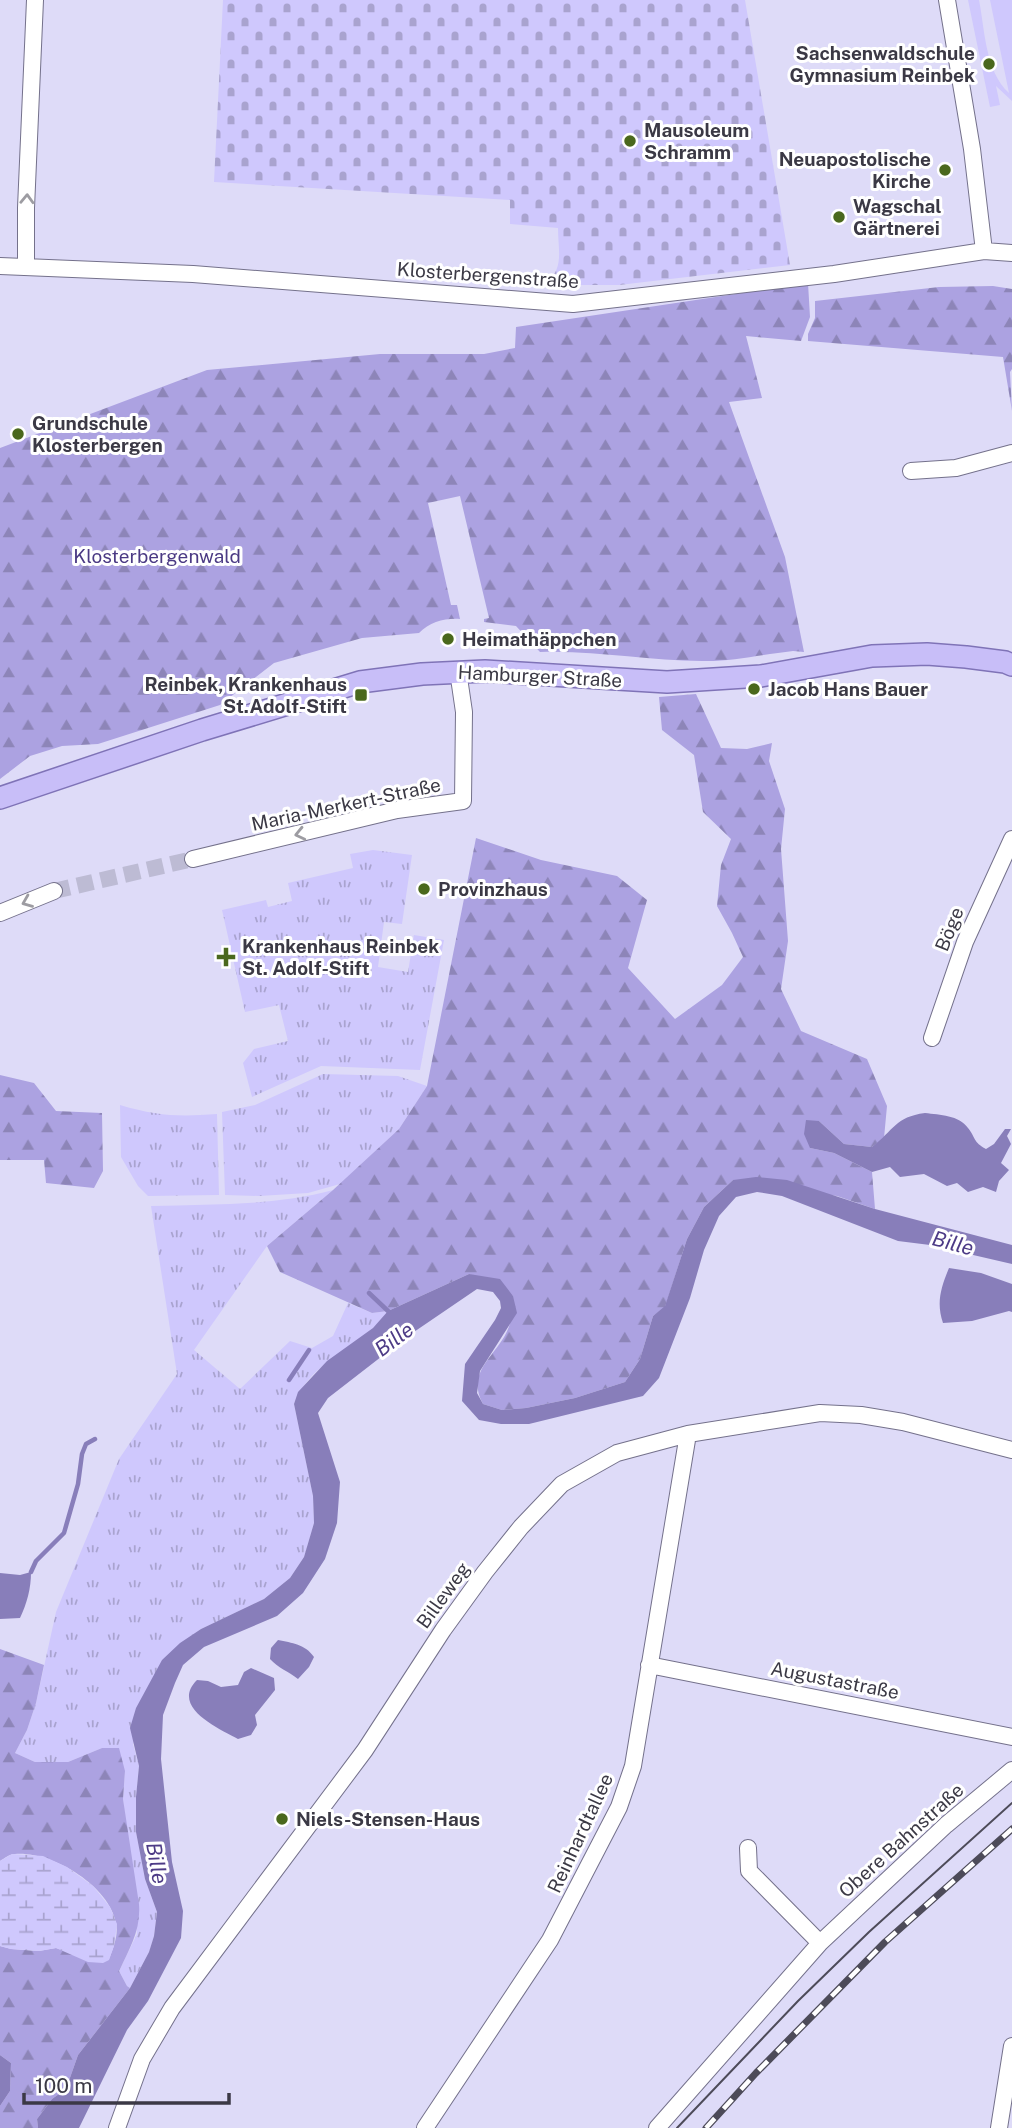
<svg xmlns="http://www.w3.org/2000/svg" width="1012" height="2128" viewBox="0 0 1012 2128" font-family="'Public Sans',sans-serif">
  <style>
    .grass { fill: url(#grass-tufts) }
    .forest { fill: url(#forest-firs) }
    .wetland { fill: url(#wetland-marsh) }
    .cemetery { fill: url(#cemetery-stones) }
    .pitch { fill: #cfc8fd }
    .water { fill: #887eba }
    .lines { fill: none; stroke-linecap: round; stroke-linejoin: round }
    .stream { stroke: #887eba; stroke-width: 4.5 }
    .minor-tunnel { stroke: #bdbbd4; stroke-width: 16; stroke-dasharray: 16 8; stroke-linecap: butt }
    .minor-casing { stroke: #74718b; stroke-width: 18 }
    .major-casing { stroke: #7f73b7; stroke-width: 24 }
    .minor { stroke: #fff; stroke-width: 16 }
    .major { stroke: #c8bef8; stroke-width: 21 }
    .tram { stroke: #4d4b59; stroke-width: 2 }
    .rail-casing { stroke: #4d4b59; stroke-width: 7 }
    .rail { stroke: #fff; stroke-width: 4.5; stroke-dasharray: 13; stroke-linecap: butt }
    .oneway { stroke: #9d9ca2 }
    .poi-dot { fill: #4a681d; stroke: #fff; stroke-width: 2.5 }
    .labels { text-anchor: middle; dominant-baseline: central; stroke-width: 6; stroke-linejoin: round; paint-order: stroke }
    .poi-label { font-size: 19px; font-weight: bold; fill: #3b3945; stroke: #fff; text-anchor: start }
    .street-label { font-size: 19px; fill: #3b3945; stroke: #fff }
    .park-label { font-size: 19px; fill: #4b3a84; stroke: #fff }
    .water-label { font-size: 21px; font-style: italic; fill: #4d3b86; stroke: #fff }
  </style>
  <defs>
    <pattern id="grass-tufts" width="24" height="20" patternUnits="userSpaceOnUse" patternTransform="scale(1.75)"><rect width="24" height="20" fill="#cfc8fd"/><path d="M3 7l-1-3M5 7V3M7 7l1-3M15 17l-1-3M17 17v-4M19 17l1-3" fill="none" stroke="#a9a3cf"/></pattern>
    <pattern id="forest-firs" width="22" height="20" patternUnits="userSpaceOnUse" patternTransform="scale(1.75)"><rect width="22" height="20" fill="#aca2e1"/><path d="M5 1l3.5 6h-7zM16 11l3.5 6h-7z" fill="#8d85b8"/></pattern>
    <pattern id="wetland-marsh" width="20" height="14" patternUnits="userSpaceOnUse" patternTransform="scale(1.75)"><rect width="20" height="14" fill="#cfc8fd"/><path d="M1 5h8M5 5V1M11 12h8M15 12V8" fill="none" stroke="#a9a3cf"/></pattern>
    <pattern id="cemetery-stones" width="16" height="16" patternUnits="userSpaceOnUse" patternTransform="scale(1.75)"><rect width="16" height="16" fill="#cfc8fd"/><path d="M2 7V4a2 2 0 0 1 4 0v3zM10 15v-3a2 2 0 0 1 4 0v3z" fill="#a9a3cf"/></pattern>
  </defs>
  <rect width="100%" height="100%" fill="#dedbf8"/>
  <path class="grass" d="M373,850L412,855L402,924L384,922L378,967L408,972L414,935L444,940L420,1070L321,1066L252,1097L243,1063L254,1049L288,1041L279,1005L245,1012L222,910L266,900L268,907L292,901L288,883L353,868L350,854Z
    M323,1074L398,1076L427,1086L399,1129L340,1184L308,1193L259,1196L225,1195L222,1112L255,1105Z
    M120,1105C157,1116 179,1117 217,1114L219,1195L148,1196L138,1186L121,1157Z
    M333,1190L267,1246L194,1350L240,1389L290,1341L312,1348L333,1336L348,1303L372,1313L388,1311C383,1317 379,1323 373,1328C346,1352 308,1367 294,1404L313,1496L314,1523L304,1557L290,1578L264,1599L201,1629L180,1644L133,1744L139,1766L136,1797V1832L145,1879L157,1912L154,1936L149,1952L130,1988L127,1986L119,1971L137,1934L123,1799L125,1771L102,1748L68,1762H35L15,1753L27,1730L36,1703L56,1612L119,1459L177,1374L151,1206C213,1204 274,1206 333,1190Z"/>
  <path class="forest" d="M808,283L810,317L801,341L746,336L762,398L729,402L785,557L804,652L793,651C765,654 730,662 702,661C648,661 594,650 540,652L516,626L484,622V619L489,618L460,496L428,503L451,605H457L460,619C445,618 430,622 419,633L362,638L274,663L220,705L98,744L62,746L30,756L0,779V448L207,370L380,354H484L515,348L516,327Z
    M993,286L1012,289V369L1010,372L1012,411L1003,357L808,341V334L815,318V301L939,287Z
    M696,694L721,748L747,749L772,743L769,761L785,809L781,849L788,941L781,989L801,1031L867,1059L887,1106L884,1138L872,1147L844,1144L819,1121L810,1148L834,1153L872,1172L875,1209L837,1196L733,1180L704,1207L687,1239L665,1307L653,1316L640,1359L625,1382L575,1398L526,1408L502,1410L483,1404C465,1371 497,1356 508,1329C512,1320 512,1306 513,1296L469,1274L388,1311L372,1313L280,1272L267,1246L333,1190L399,1129L427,1086L476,838L541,860L617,876L647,900L628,968L675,1019L722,985L743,957L732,933L717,906L721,865L731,839L703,812L694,755L662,730L659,697Z
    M0,1075L34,1083L56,1111L102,1113L103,1171L94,1188L46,1183L44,1160H0Z
    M0,1649L44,1665L36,1703L27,1730L15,1753L35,1762H68L102,1748H119L125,1771L123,1799L139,1904C141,1930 130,1948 119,1971L127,1986L130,1988L78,2055L66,2089L52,2099L37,2119L38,2128H0V2106L10,2091L11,2063L0,2055V1946L11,1949L39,1951L56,1948L69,1952L109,1959C113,1949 119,1934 116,1923C109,1885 51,1851 15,1854C9,1854 5,1858 0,1861Z"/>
  <path class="wetland" d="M12,1854L43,1856L67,1867L93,1886L110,1907L117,1924L114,1946L109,1960L103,1963L88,1962L56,1948L39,1951L11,1949L0,1946V1861Z"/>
  <path class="cemetery" d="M223,0H745L790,265L619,285H544C565,269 558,252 558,228L510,224V200L214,182Z"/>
  <path class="pitch" d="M968,0H979C985,30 985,71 1009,93L990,0H1012V101L996,86L1000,105L990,107Z"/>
  <path class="water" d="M925,1113C940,1115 959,1115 968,1128C976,1138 973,1142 986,1149L994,1144L1005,1129H1011L1007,1136L1011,1144L1001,1163L1009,1170L999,1181L996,1192L983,1187L968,1192L957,1183L947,1186L924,1174L900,1177L890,1167L872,1172L834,1153L810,1148L804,1134L806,1120L819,1121L844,1144L872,1147C894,1130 895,1117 925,1113Z
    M756,1177L787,1180L875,1209L1012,1245V1264L930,1245L898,1241L782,1196L757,1192L736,1197L719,1216L704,1250L690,1298L659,1378L643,1396L529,1424H501L479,1420L462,1401L465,1364L495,1320L501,1308L500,1301L493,1292L477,1289L408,1336L328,1398L318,1413L340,1482L337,1523L325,1559L303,1593L277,1616L204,1647L183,1665L175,1683L163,1715L161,1759L172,1862L183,1911L181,1938L148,2001L127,2030L79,2128H38L37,2119L52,2099L66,2089L78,2055L130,1988L149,1952L154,1936L157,1912L145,1879L136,1832V1797L139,1766L130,1728L136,1708L162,1660L180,1643L201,1629L264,1599L290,1578L304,1557L314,1523L313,1496L294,1404L298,1392L327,1361L373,1328L388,1311L469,1274L500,1279L513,1296L517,1313L480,1371L477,1393L483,1404L502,1410L526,1408L575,1398L625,1382L640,1359L653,1316L665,1306L687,1239L704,1207L733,1180Z
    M949,1268L981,1273L1012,1284V1312L1009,1311L972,1321L943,1323C936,1303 941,1287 949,1268Z
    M31,1572C31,1589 27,1603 20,1618L0,1619V1573L20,1575Z
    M278,1640C292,1643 305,1644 314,1657L309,1667L298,1679C288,1671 278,1668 270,1659L271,1648Z
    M251,1668L274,1678L275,1690L255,1715L257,1725L251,1735L238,1739C218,1728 170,1707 197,1680L208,1681L221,1687L238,1685L244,1672Z
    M0,2055L11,2063L10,2091L0,2106Z"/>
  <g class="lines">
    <path class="stream" d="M369,1293L388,1311
      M289,1380L309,1350
      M31,1572L36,1561L64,1533L78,1484L82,1454L86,1444L95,1439"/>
    <path class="minor-tunnel" d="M54,891L193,859"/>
    <defs>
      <path id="minor" d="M947,0L972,149L984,251
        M0,266L193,274L573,304L834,274L984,251L1012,253
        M26,267V208L35,0
        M911,471L956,468L1012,453
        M193,859L397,810L463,801L464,712L458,671
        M0,913L54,891
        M932,1038L965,942L1012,839
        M649,1665L1012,1737
        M748,1848L749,1871L820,1943
        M117,2128L142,2059L172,2008L365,1750L443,1630L485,1572L521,1527L562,1484L617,1453L688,1434L820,1413L861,1415L903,1422L1012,1450
        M425,2128L550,1940L619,1807L633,1766L688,1434
        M657,2128L820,1943L946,1825L1012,1770
        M999,2128L1012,2046"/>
      <path id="major" d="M0,798L202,730L360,682L422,674L485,671L667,682L761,676L872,656L927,654L966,657L1005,662L1012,665"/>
    </defs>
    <use href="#minor" class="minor-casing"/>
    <use href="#major" class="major-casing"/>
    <use href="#minor" class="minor"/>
    <use href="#major" class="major"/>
    <path class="tram" d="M677,2128L798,2001L869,1932L1012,1803"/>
    <defs>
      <path id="rail" d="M706,2128L756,2073L885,1942L1012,1829"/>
    </defs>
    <use href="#rail" class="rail-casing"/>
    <use href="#rail" class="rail"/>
  </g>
  <defs><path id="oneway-chevron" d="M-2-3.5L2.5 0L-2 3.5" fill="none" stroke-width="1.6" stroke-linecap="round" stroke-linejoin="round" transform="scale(1.75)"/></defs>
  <g class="oneway">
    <use href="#oneway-chevron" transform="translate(27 199) rotate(-88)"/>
    <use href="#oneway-chevron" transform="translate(300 834) rotate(167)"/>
    <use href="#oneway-chevron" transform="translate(27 902) rotate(158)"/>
  </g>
  <g class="poi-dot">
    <circle cx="989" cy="64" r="7"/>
    <circle cx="630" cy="141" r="7"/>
    <circle cx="945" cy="170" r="7"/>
    <circle cx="839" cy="217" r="7"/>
    <circle cx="18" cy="434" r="7"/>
    <circle cx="448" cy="639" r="7"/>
    <circle cx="754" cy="689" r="7"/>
    <rect x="354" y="688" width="14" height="14" rx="3.5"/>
    <circle cx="424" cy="889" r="7"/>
    <path d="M222.5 946.5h7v7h7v7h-7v7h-7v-7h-7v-7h7z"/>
    <circle cx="282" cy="1819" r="7"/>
  </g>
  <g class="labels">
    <g class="poi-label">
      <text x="975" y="53" text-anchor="end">Sachsenwaldschule<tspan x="975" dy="22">Gymnasium Reinbek</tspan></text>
      <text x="644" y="130">Mausoleum<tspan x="644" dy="22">Schramm</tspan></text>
      <text x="931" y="159" text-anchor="end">Neuapostolische<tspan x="931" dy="22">Kirche</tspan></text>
      <text x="853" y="206">Wagschal<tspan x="853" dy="22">Gärtnerei</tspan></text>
      <text x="32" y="423">Grundschule<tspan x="32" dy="22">Klosterbergen</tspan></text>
      <text x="462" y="639">Heimathäppchen</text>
      <text x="347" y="684" text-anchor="end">Reinbek, Krankenhaus<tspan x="347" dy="22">St.Adolf-Stift</tspan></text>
      <text x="768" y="689">Jacob Hans Bauer</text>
      <text x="438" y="889">Provinzhaus</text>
      <text x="242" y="946">Krankenhaus Reinbek<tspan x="242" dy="22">St. Adolf-Stift</tspan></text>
      <text x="296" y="1819">Niels-Stensen-Haus</text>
    </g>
    <g class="street-label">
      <text transform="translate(488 275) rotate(4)">Klosterbergenstraße</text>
      <text transform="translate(540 676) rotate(3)">Hamburger Straße</text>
      <text transform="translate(346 804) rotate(-12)">Maria-Merkert-Straße</text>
      <text transform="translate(949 929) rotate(-68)">Böge</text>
      <text transform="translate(443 1595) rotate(-54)">Billeweg</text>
      <text transform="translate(835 1680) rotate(11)">Augustastraße</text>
      <text transform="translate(580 1833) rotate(-65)">Reinhardtallee</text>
      <text transform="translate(901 1840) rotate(-42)">Obere Bahnstraße</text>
    </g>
    <g class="park-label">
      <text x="157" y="556">Klosterbergenwald</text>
    </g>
    <g class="water-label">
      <text transform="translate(953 1243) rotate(15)">Bille</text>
      <text transform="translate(394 1339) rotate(-36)">Bille</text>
      <text transform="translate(157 1863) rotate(80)">Bille</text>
    </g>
  </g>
  <path d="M24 2093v10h205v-10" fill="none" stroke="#3b3945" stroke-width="3.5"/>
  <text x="35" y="2093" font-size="21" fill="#3b3945" stroke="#ffffff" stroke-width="5" paint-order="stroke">100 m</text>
</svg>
